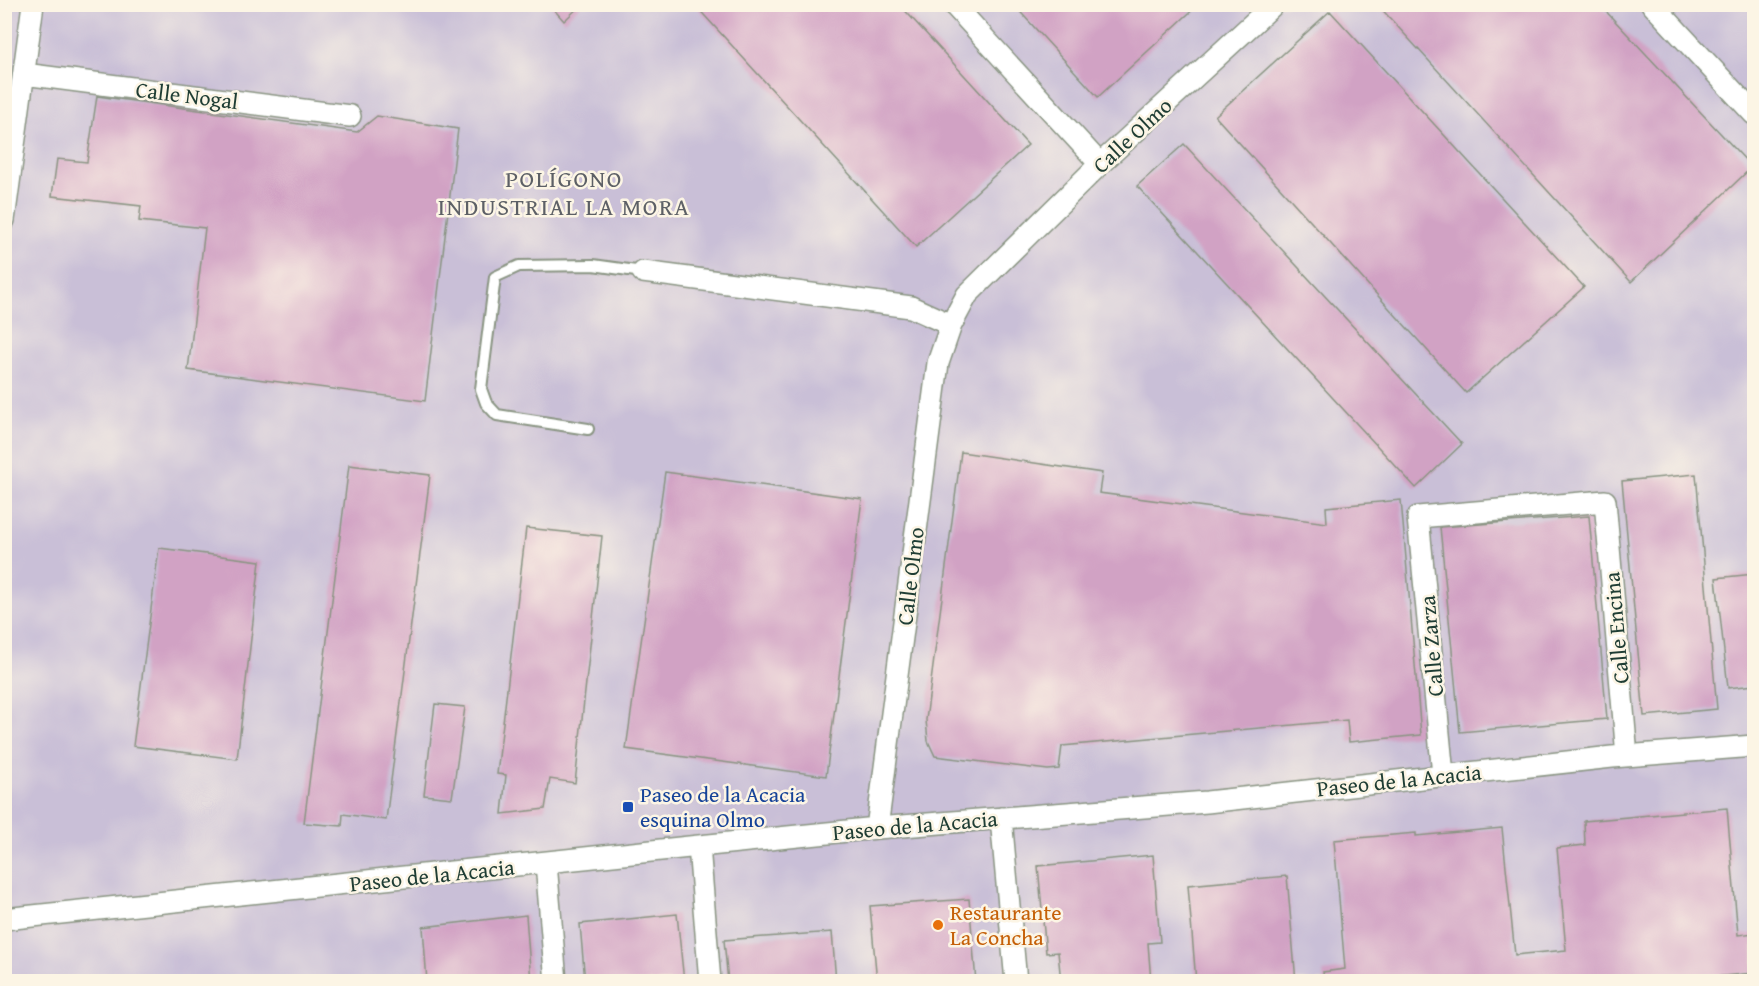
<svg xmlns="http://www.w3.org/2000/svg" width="1759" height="986" viewBox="0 0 1759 986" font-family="'Gentium Book Plus',serif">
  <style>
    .industrial { fill: #c9bfd7 }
    .building { fill: #d1a2c4 }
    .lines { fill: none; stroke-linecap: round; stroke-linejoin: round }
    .lane-casing { stroke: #899482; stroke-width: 14 }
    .street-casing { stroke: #899482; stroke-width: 24 }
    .lane { stroke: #fff; stroke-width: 10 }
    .street { stroke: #fff; stroke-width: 21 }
    .transit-dot { fill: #1a4fb4; stroke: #fcf5e5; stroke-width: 2 }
    .food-dot { fill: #e8710a; stroke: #fcf5e5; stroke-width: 2 }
    .labels { text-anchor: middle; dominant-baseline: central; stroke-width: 5; stroke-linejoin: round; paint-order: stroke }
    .street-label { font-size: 22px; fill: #1f3d34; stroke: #fcf5e5 }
    .transit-label { font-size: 22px; fill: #164399; stroke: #fcf5e5; text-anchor: start }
    .food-label { font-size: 22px; fill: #c56008; stroke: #fcf5e5; text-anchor: start }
    .neighbourhood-label { font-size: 24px; letter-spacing: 1.5px; fill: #5d6066; stroke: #fcf5e5 }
  </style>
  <rect width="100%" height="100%" fill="#fcf5e5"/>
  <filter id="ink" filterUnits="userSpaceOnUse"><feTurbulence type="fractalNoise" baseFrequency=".0167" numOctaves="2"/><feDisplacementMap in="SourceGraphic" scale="12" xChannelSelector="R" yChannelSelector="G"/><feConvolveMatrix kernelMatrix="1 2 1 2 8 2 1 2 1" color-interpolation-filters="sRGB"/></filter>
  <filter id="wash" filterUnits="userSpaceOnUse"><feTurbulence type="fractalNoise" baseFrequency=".008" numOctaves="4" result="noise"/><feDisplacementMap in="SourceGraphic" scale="24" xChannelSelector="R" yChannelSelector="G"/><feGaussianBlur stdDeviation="1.35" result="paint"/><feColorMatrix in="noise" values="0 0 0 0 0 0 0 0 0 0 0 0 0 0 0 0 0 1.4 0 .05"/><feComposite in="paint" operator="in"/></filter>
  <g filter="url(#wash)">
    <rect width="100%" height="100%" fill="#f3eacf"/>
    <path class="industrial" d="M5,5H1754V981H5Z"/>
    <g id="blocks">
      <path class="building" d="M549,4H582L564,21Z
        M694,4H899L1028,145L916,247Z
        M1013,4H1199L1098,97Z
        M1377,4H1599L1752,167L1631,282Z
        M1330,11L1584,287L1466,393L1215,116Z
        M97,96L357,132L377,116L458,129L425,401L188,370L205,228L139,221L141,206L52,196L57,159L87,162Z
        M1184,144L1462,444L1416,488L1137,186Z
        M961,452L1102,473L1099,493L1327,523L1326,507L1401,500L1421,735L1349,742L1347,720L1062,746L1059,769L1048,770L935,756L928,741L926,720Z
        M349,465L430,475L386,820L343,814L342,826L304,823Z
        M665,472L862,499L826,776L626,749Z
        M1696,474L1717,709L1644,716L1622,481Z
        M1589,516L1607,719L1460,732L1440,527Z
        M526,528L602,536L575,783L550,779L545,809L502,814L506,775L497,774Z
        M159,548L260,561L237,759L133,746Z
        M1754,574V685L1728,688L1716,578Z
        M435,704L465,707L452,798L424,795Z
        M1727,808L1738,935L1754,933V973L1663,982H1324L1323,972L1345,969L1334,840L1416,833V836L1502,828L1515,955L1566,950L1557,848L1585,845L1584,821Z
        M1153,855L1160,942L1148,943L1151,982H1061L1058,952L1046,953L1038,866Z
        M1287,876L1296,982H1196L1188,885Z
        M969,899L976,982H877L870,906Z
        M677,914L684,982H585L580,924Z
        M526,915L531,982H427L423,927Z
        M832,932L836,982H728L724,940Z"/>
    </g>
  </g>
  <g filter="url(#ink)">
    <use href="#blocks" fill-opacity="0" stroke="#899482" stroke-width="1.5"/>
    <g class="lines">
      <defs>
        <path id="lane" d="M588,429L497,415L486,403L481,389L495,277L519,266L593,265L643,272"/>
        <path id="street" d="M953,4L1100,164
          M1652,4L1754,114
          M24,74L350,116
          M4,220L33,4
          M643,272L911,307L951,325
          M1443,775L1418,517L1605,501L1627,756
          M1001,818L1016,982
          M877,828L938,363L951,325L967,295L1100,164L1274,4
          M699,846L710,982
          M546,863L556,982
          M4,919L699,846L877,828L1207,802L1612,757L1754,746"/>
      </defs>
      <use href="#lane" class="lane-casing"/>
      <use href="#street" class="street-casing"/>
      <use href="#lane" class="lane"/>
      <use href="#street" class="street"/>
    </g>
  </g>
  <rect class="transit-dot" x="622" y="801" width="12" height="12" rx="3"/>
  <circle class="food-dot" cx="938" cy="925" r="6"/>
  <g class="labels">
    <g class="street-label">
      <text transform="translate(187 95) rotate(7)">Calle Nogal</text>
      <text transform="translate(1132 135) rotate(-43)">Calle Olmo</text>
      <text transform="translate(910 576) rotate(-83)">Calle Olmo</text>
      <text transform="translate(1616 628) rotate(-95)">Calle Encina</text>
      <text transform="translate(1431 646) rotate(-95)">Calle Zarza</text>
      <text transform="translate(1399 780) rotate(-6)">Paseo de la Acacia</text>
      <text transform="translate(915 825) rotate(-5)">Paseo de la Acacia</text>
      <text transform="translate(432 875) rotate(-6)">Paseo de la Acacia</text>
    </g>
    <g class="transit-label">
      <text x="640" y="794">Paseo de la Acacia<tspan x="640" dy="25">esquina Olmo</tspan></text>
    </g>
    <g class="food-label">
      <text x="950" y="912">Restaurante<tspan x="950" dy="25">La Concha</tspan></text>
    </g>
    <g class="neighbourhood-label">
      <text x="564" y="178">POLÍGONO<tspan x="564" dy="28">INDUSTRIAL LA MORA</tspan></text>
    </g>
  </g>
  <rect width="1759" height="986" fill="none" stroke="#fcf5e5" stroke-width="24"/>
</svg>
